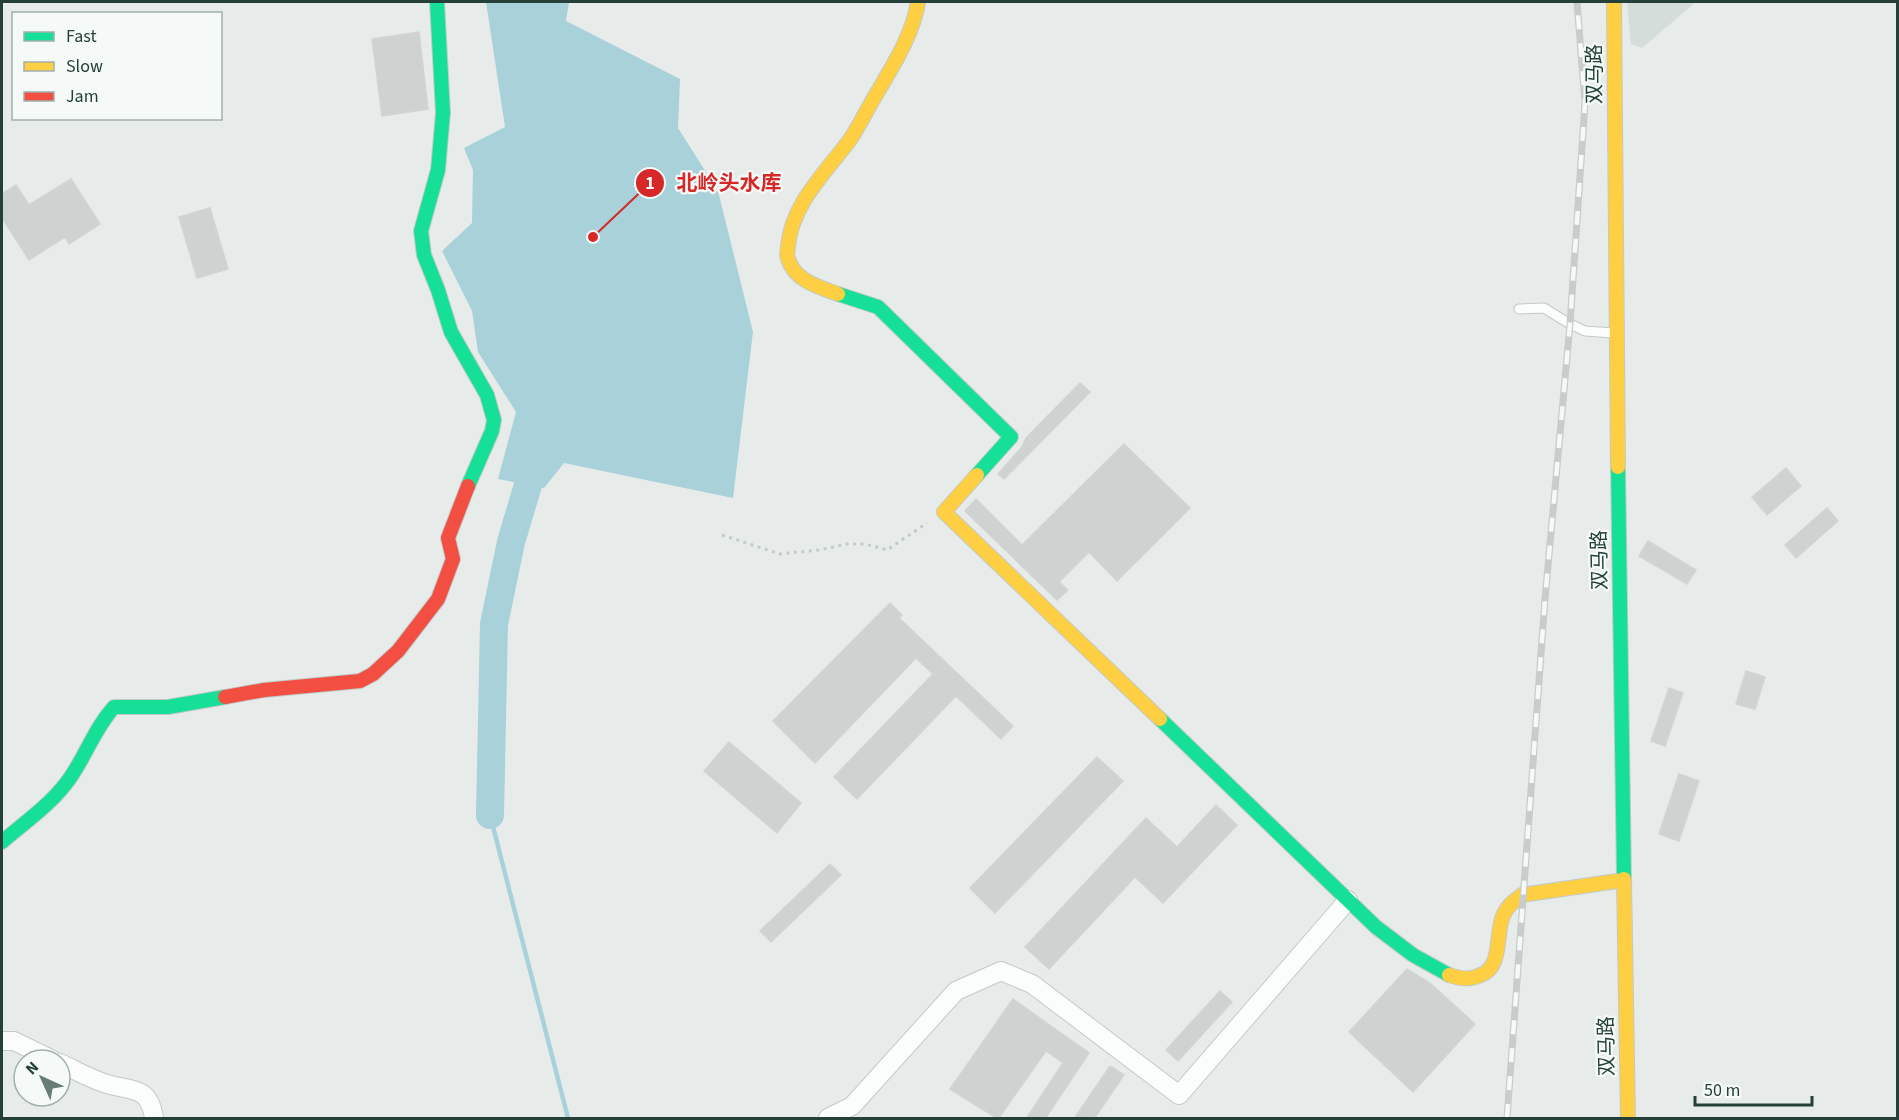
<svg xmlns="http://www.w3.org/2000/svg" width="1899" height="1120" viewBox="0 0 1899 1120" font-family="'Source Sans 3','Noto Sans SC',sans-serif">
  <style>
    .built { fill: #d5ddda }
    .water { fill: #a8d1d9 }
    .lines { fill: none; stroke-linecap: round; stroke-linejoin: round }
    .stream { stroke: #a8d1d9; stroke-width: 4.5 }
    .river { stroke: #a8d1d9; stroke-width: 28 }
    .building { fill: #ced3d1; stroke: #d0d5d3; stroke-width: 1.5 }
    .lane-casing { stroke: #c4c9c7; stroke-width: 11 }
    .street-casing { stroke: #c4c9c7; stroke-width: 20 }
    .fast-casing { stroke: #c2cac7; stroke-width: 16 }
    .slow-casing { stroke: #c2cac7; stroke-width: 16 }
    .jam-casing { stroke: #c2cac7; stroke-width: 16 }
    .path { stroke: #c2cbc9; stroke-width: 3; stroke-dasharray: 3 4.5; stroke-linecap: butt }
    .lane { stroke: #fbfcfc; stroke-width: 9 }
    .street { stroke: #fbfcfc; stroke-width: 18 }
    .fast { stroke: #16e098; stroke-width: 14 }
    .slow { stroke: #ffcf43; stroke-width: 14 }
    .jam { stroke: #f24e42; stroke-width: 14 }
    .rail-casing { stroke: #c8cccb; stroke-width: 7 }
    .rail { stroke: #f5faf8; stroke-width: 4.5; stroke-dasharray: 14; stroke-linecap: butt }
    .labels { text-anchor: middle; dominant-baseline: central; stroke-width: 4.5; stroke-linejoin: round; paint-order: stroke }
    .street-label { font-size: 20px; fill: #244039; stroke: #f5faf8 }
    .leader { fill: none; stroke: #d62828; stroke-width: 2 }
    .callout-dot { fill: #d62828; stroke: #f5faf8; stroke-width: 2 }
    .mark-label { font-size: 18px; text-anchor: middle; font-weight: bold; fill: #fff }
    .callout-label { font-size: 21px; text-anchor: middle; font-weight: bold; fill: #d62828; stroke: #f5faf8; stroke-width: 4.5; stroke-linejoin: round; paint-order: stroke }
  </style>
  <rect width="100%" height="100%" fill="#e7ecea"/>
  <path class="built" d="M1627,2H1696L1642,48L1631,44Z"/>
  <path class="water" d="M486,2H569L566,21L680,79L678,128L718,191L753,332L733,498L564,463L544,488L498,479L516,412L478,352L472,311L442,251L472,223L473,170L464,148L505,127Z"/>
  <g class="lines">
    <path class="stream" d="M490,815L568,1118"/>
    <path class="river" d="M490,815L494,624L511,542L528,485"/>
  </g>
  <path class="building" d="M419,32L428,109L382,116L372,39Z
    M71,179L100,224L69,244L65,237L29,260L2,218V194L16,185L29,205Z
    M210,208L228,269L197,278L179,217Z
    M1080,383L1090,392L1004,479L998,474L1022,447L1026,438Z
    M1124,444L1190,508L1117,581L1089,552L1059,582L1068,590L1057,600L965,511L976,499L1022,545Z
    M1786,468L1801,486L1767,515L1752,497Z
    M1827,508L1838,521L1796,558L1785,545Z
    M1648,541L1696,570L1687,584L1639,556Z
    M890,603L902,615L899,618L1013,726L1001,739L956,696L857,799L834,777L933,674L916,658L815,763L773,721Z
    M1746,671L1765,677L1755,709L1736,704Z
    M1669,688L1683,693L1665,746L1651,741Z
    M729,742L801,803L777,833L704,771Z
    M1097,757L1123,781L995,913L970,888Z
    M1679,774L1699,781L1679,841L1659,834Z
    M1216,805L1237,825L1163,903L1135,877L1049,969L1025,947L1146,818L1177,847Z
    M830,864L841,875L771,942L760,931Z
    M1407,969L1430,983L1475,1024L1413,1092L1349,1032Z
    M1220,991L1232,1002L1178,1061L1166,1050Z
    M1013,999L1089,1053L1045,1119H1026L1063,1063L1046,1051L998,1119L950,1089Z
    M1110,1066L1124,1075L1094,1119H1074Z"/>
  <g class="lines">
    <defs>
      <path id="lane" d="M1519,309L1544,308L1570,324L1585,331L1614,333"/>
      <path id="street" d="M2,1041H14L53,1060
        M60,1063C75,1070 89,1078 104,1083C130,1092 149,1084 154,1118
        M828,1118L852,1106L956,991L1001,971L1032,984L1179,1095L1348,900"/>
      <path id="fast" d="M437,2L443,113L438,170L421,231L424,255L438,290L451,332L487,395L494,420L492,431L468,486
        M838,294L878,307L1011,437L977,475
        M1618,467L1624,879
        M1160,719L1376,927L1413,955L1449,975
        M2,842C25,822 52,804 70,778C86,755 95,728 114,707H168L225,697"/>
      <path id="slow" d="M1614,2L1618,467
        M838,294C819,287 795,281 788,259C786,255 788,250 788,246C792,204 825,173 849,141C857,130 863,117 870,105C887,75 913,37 918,2
        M977,475L944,512L1160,719
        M1624,879L1628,1118
        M1449,975C1461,979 1470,980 1481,975C1503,966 1495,935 1503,916C1507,906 1514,901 1522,895L1624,880"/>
      <path id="jam" d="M225,697L264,690L360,681L373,674L398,651L438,599L453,559L448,538L468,486"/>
    </defs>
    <use href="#lane" class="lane-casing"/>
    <use href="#street" class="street-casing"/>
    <use href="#fast" class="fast-casing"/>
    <use href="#slow" class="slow-casing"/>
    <use href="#jam" class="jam-casing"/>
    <path class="path" d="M722,535L780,554L819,550L847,544H865L887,550L927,523"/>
    <use href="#lane" class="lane"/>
    <use href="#street" class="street"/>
    <use href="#fast" class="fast"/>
    <use href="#slow" class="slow"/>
    <use href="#jam" class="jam"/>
    <defs>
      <path id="rail" d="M1507,1118L1545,599L1570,324L1585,103L1577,2"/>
    </defs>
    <use href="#rail" class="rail-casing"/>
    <use href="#rail" class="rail"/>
  </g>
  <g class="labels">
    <g class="street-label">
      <text transform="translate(1595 74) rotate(-90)">双马路</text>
      <text transform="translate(1600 560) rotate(-91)">双马路</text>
      <text transform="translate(1607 1046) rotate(-91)">双马路</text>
    </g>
  </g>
  <path class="leader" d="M593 237L650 183"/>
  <g class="callout-dot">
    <circle cx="593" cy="237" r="6"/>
    <circle cx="650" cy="183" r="15"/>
  </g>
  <g class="mark-label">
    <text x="650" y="189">1</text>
  </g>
  <g class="callout-label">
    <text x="729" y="190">北岭头水库</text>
  </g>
  <rect width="1899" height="1120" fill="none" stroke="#244039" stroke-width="6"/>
  <rect x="12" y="12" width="210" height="108" fill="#f5faf8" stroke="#a1b0ac" stroke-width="1.5"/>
  <rect x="24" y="32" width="30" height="9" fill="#16e098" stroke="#a1b0ac" stroke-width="1.5"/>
  <text x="66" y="42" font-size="18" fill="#244039">Fast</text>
  <rect x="24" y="62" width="30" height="9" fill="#ffcf43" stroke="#a1b0ac" stroke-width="1.5"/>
  <text x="66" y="72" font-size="18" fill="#244039">Slow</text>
  <rect x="24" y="92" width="30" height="9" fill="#f24e42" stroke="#a1b0ac" stroke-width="1.5"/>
  <text x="66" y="102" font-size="18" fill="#244039">Jam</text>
  <g transform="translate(42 1078) rotate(315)"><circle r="28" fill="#f5faf8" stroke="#a1b0ac" stroke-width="1.5"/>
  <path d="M0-4.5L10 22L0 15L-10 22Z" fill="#687c77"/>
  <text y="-9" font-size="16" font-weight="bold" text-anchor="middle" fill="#244039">N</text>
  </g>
  <path d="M1695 1096v9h117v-9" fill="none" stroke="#244039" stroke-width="3"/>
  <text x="1704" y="1096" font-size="18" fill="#244039" stroke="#f5faf8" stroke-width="4.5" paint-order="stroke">50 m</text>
</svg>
